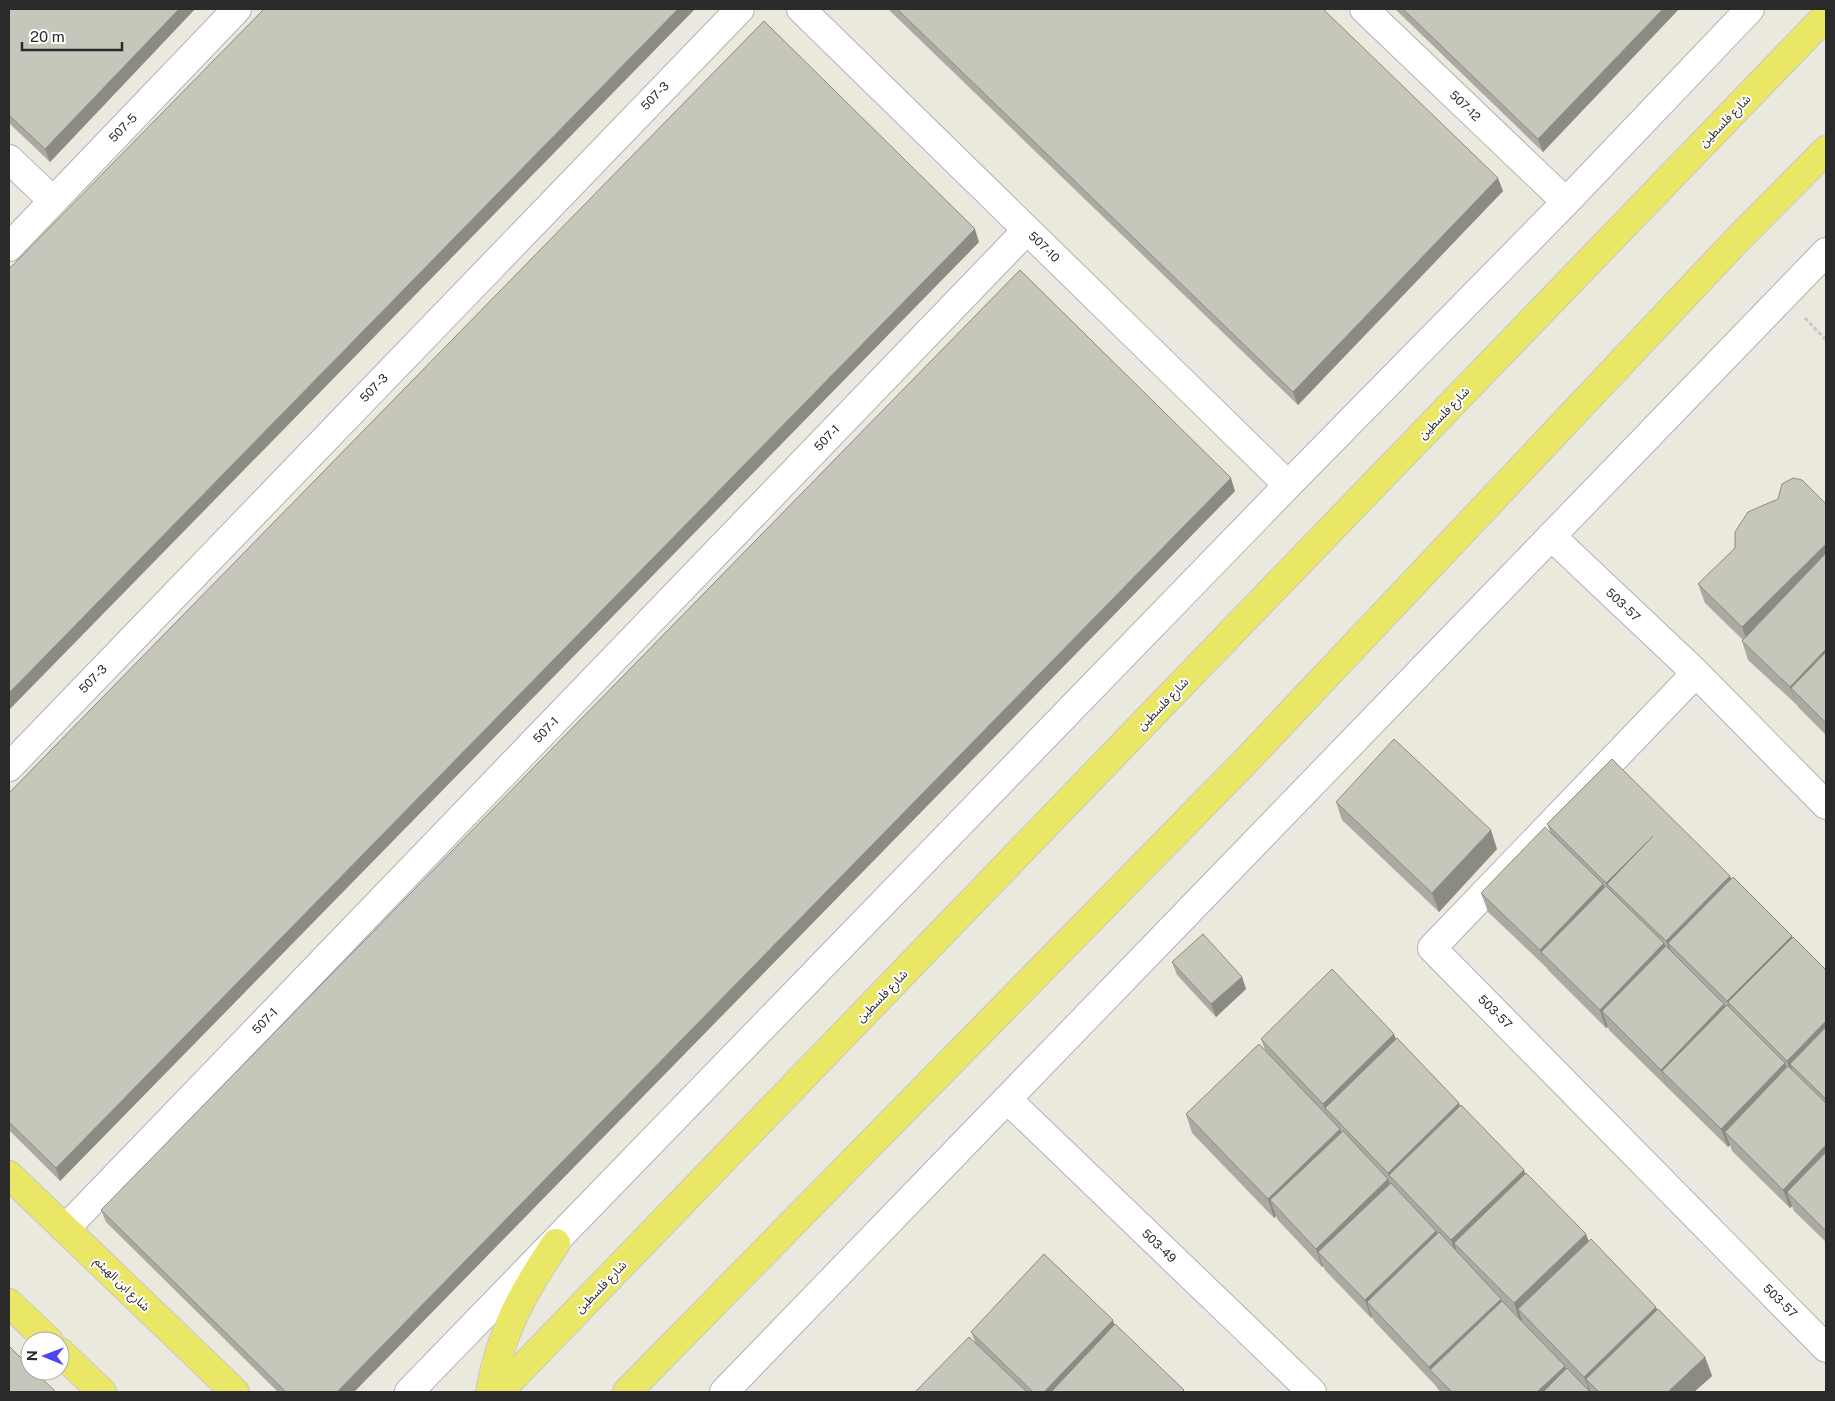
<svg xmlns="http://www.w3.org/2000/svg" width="1835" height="1401" viewBox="0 0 1835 1401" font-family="'Public Sans','Noto Sans Arabic',sans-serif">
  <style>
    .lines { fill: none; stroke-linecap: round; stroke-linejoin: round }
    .minor-casing { stroke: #b1b0bd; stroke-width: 30 }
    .major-casing { stroke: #c8c8c8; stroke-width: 30 }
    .path { stroke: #c8c8c8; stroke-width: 3; stroke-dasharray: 4 2.5; stroke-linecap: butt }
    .minor { stroke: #fff; stroke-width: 28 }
    .major { stroke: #e9e765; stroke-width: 28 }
    .wall { fill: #abaaa1 }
    .shaded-wall { fill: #8b8b83 }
    .building { fill: #c7c6bb; stroke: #8b8b83 }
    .labels { text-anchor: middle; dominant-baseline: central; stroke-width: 4; stroke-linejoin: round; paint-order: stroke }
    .street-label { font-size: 12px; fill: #2a2a2a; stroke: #fff }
  </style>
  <rect width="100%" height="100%" fill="#ebe8dd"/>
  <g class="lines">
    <defs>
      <path id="minor" d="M801,9L1288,485
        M1364,9L1566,202
        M9,159L53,201
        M9,247L237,9
        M1551,536L1696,673L1826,805
        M1696,673L1432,948L1826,1348
        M9,767L740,9
        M1007,1099L1312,1392
        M65,1229L1027,230
        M409,1392L1288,485L1566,202L1750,9
        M724,1392L1826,252"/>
      <path id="major" d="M9,1175L235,1392
        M9,1303L49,1341
        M60,1352L102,1392
        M490,1392C500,1333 523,1292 556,1243
        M499,1392L1826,16
        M627,1392L1244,763L1737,240L1826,150"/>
    </defs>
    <use href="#minor" class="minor-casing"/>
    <use href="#major" class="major-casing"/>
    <path class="path" d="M1805,318L1826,340"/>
    <use href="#minor" class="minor"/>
    <use href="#major" class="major"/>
  </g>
  <path class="wall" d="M9,9H195L50,162L9,123Z
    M888,9H1323L1503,191L1298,405Z
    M1395,9H1679L1543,152Z
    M979,242L60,1181L9,1130V793Z
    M1235,491L354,1392H278L106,1222L101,1210Z
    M1826,504V735L1798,707L1797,705L1748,660L1742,641L1743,640L1705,603L1698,584Z
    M1336,802L1497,849L1439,912L1342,820Z
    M1547,824L1730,876L1731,879L1792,936V938L1826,970V1242L1794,1211L1792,1206L1790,1208L1732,1151L1730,1145L1728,1147L1609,1030L1608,1027L1606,1028L1548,970L1547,968L1488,912L1481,893L1550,832Z
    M1172,962L1242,977L1246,989L1216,1017L1177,975Z
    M1261,1039H1396L1460,1107L1524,1170L1525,1173L1586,1234L1588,1241L1656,1307L1657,1310L1705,1357L1712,1376L1694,1392H1441L1437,1388L1436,1386L1374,1321L1372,1317L1371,1318L1325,1270L1323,1266L1322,1267L1277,1219L1276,1216L1274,1218L1192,1133L1186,1114L1265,1050Z
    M1114,1325L1184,1390V1392H915L975,1342L971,1332Z"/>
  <path class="shaded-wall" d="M179,9H195L50,162L45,149Z
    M678,9H695L9,710V693Z
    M1663,9H1679L1543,152L1538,139Z
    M1498,178L1503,191L1298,405L1293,392Z
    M975,229L979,242L60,1181L56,1168Z
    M1231,478L1235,491L354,1392H337Z
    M1826,544V569L1749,646L1742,627Z
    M1826,649V675L1791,688L1797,705L1790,687Z
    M1491,830L1497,849L1439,912L1432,893Z
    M1653,836L1607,884L1613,901L1606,883Z
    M1730,876L1737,894L1668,943L1674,959L1673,960L1666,941Z
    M1603,884L1610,902L1541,952L1546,969L1540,950Z
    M1792,936L1798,954L1728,1002L1734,1019L1727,1001Z
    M1664,943L1671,962L1602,1011L1608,1027L1606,1028L1600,1010Z
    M1242,977L1246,989L1216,1017L1211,1004Z
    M1724,1004L1731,1022L1662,1071L1668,1088L1661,1070Z
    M1826,1021V1046L1790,1064L1795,1077L1793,1079L1787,1061Z
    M1394,1034L1401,1052L1325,1108L1330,1122L1323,1104Z
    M1785,1063L1792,1082L1725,1132L1730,1145L1728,1147L1721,1129Z
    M1459,1103L1465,1121L1389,1175L1395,1191L1388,1173Z
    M1340,1129L1347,1148L1270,1200L1276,1216L1274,1218L1268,1199Z
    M1826,1145V1170L1787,1192L1792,1206L1790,1208L1783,1190Z
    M1524,1170L1530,1188L1454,1243L1459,1257L1458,1258L1451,1240Z
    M1388,1179L1395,1198L1318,1252L1323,1266L1322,1267L1316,1249Z
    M1436,1231L1443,1250L1367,1302L1372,1317L1371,1318L1365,1300Z
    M1586,1234L1593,1252L1518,1309L1522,1320L1520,1322L1514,1303Z
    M1501,1299L1508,1317L1430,1370L1436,1386L1429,1367Z
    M1656,1307L1662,1326L1586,1379L1591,1392H1590L1584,1377Z
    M1113,1320L1119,1339L1069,1392H1044Z
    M1705,1357L1712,1376L1694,1392H1668Z
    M1565,1366L1571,1384L1563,1392H1537Z"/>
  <path class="building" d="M9,9H179L45,149L9,115Z
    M264,9H678L9,693V269Z
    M897,9H1323L1498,178L1293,392Z
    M1403,9H1663L1538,139Z
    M764,21L975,229L56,1168L9,1122V793Z
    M1020,270L1231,478L337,1392H286L101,1210Z
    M1793,478L1802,480L1826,504V544L1742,627L1698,584L1735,548V532L1748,512L1778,499L1782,484Z
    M1826,553V649L1790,687L1742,641Z
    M1826,652V723L1791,688Z
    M1394,739L1491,830L1432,893L1336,802Z
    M1612,759L1730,876L1666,941L1607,884L1653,836L1606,883L1547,824Z
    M1545,827L1603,884L1540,950L1481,893Z
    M1733,877L1792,936L1727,1001L1668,943Z
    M1606,886L1664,943L1600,1010L1541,952Z
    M1203,934L1242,977L1211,1004L1172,962Z
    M1793,937L1826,970V1021L1787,1061L1728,1002Z
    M1666,946L1724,1004L1661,1070L1602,1011Z
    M1332,969L1394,1034L1323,1104L1261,1039Z
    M1727,1005L1785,1063L1721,1129L1662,1071Z
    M1826,1027V1099L1790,1064Z
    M1397,1038L1459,1103L1388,1173L1325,1108Z
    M1259,1044L1340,1129L1268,1199L1186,1114Z
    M1788,1066L1826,1103V1145L1783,1190L1725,1132Z
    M1461,1105L1524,1170L1451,1240L1389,1175Z
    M1343,1131L1388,1179L1316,1249L1270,1200Z
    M1826,1152V1231L1787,1192Z
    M1526,1173L1586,1234L1514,1303L1454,1243Z
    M1391,1183L1436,1231L1365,1300L1318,1252Z
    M1439,1232L1501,1299L1429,1367L1367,1302Z
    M1591,1239L1656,1307L1584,1377L1518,1309Z
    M1044,1254L1113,1320L1044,1392H1033L971,1332Z
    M1502,1301L1565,1366L1537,1392H1452L1430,1370Z
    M1658,1309L1705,1357L1668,1392H1599L1586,1379Z
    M1115,1324L1184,1390L1182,1392H1051Z
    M969,1337L1027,1392H915Z
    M9,1346L30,1367V1371H34L56,1392H9Z
    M1567,1368L1590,1392H1543Z"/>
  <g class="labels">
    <g class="street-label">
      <text transform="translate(655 96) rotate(-46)">507-3</text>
      <text transform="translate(1465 106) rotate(44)">507-12</text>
      <text transform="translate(1725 121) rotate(-46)">شارع فلسطين</text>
      <text transform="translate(123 128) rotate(-46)">507-5</text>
      <text transform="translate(1044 247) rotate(44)">507-10</text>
      <text transform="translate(374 388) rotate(-46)">507-3</text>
      <text transform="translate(1444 413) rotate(-46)">شارع فلسطين</text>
      <text transform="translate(827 438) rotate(-46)">507-1</text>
      <text transform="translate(1623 605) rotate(43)">503-57</text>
      <text transform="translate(93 679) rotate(-46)">507-3</text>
      <text transform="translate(1163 704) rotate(-46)">شارع فلسطين</text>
      <text transform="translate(546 730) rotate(-46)">507-1</text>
      <text transform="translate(882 996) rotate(-46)">شارع فلسطين</text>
      <text transform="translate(1495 1012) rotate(45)">503-57</text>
      <text transform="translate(265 1021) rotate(-46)">507-1</text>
      <text transform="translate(1159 1246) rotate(44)">503-49</text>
      <text transform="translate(122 1284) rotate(44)">شارع ابن الهيثم</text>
      <text transform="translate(601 1287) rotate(-46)">شارع فلسطين</text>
      <text transform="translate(1780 1301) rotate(45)">503-57</text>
    </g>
  </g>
  <rect width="1835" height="1401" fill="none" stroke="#2a2a2a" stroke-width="20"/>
  <g transform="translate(45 1356) rotate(271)"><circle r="24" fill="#ffffff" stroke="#aaaaaa"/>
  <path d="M0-4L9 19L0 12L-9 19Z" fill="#4b46f0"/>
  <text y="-8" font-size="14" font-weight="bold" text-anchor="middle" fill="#2a2a2a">N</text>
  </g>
  <path d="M22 42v8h100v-8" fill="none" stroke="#2a2a2a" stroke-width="2.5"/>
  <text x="30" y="42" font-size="15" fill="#2a2a2a" stroke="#ffffff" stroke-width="4" paint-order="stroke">20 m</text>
</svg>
